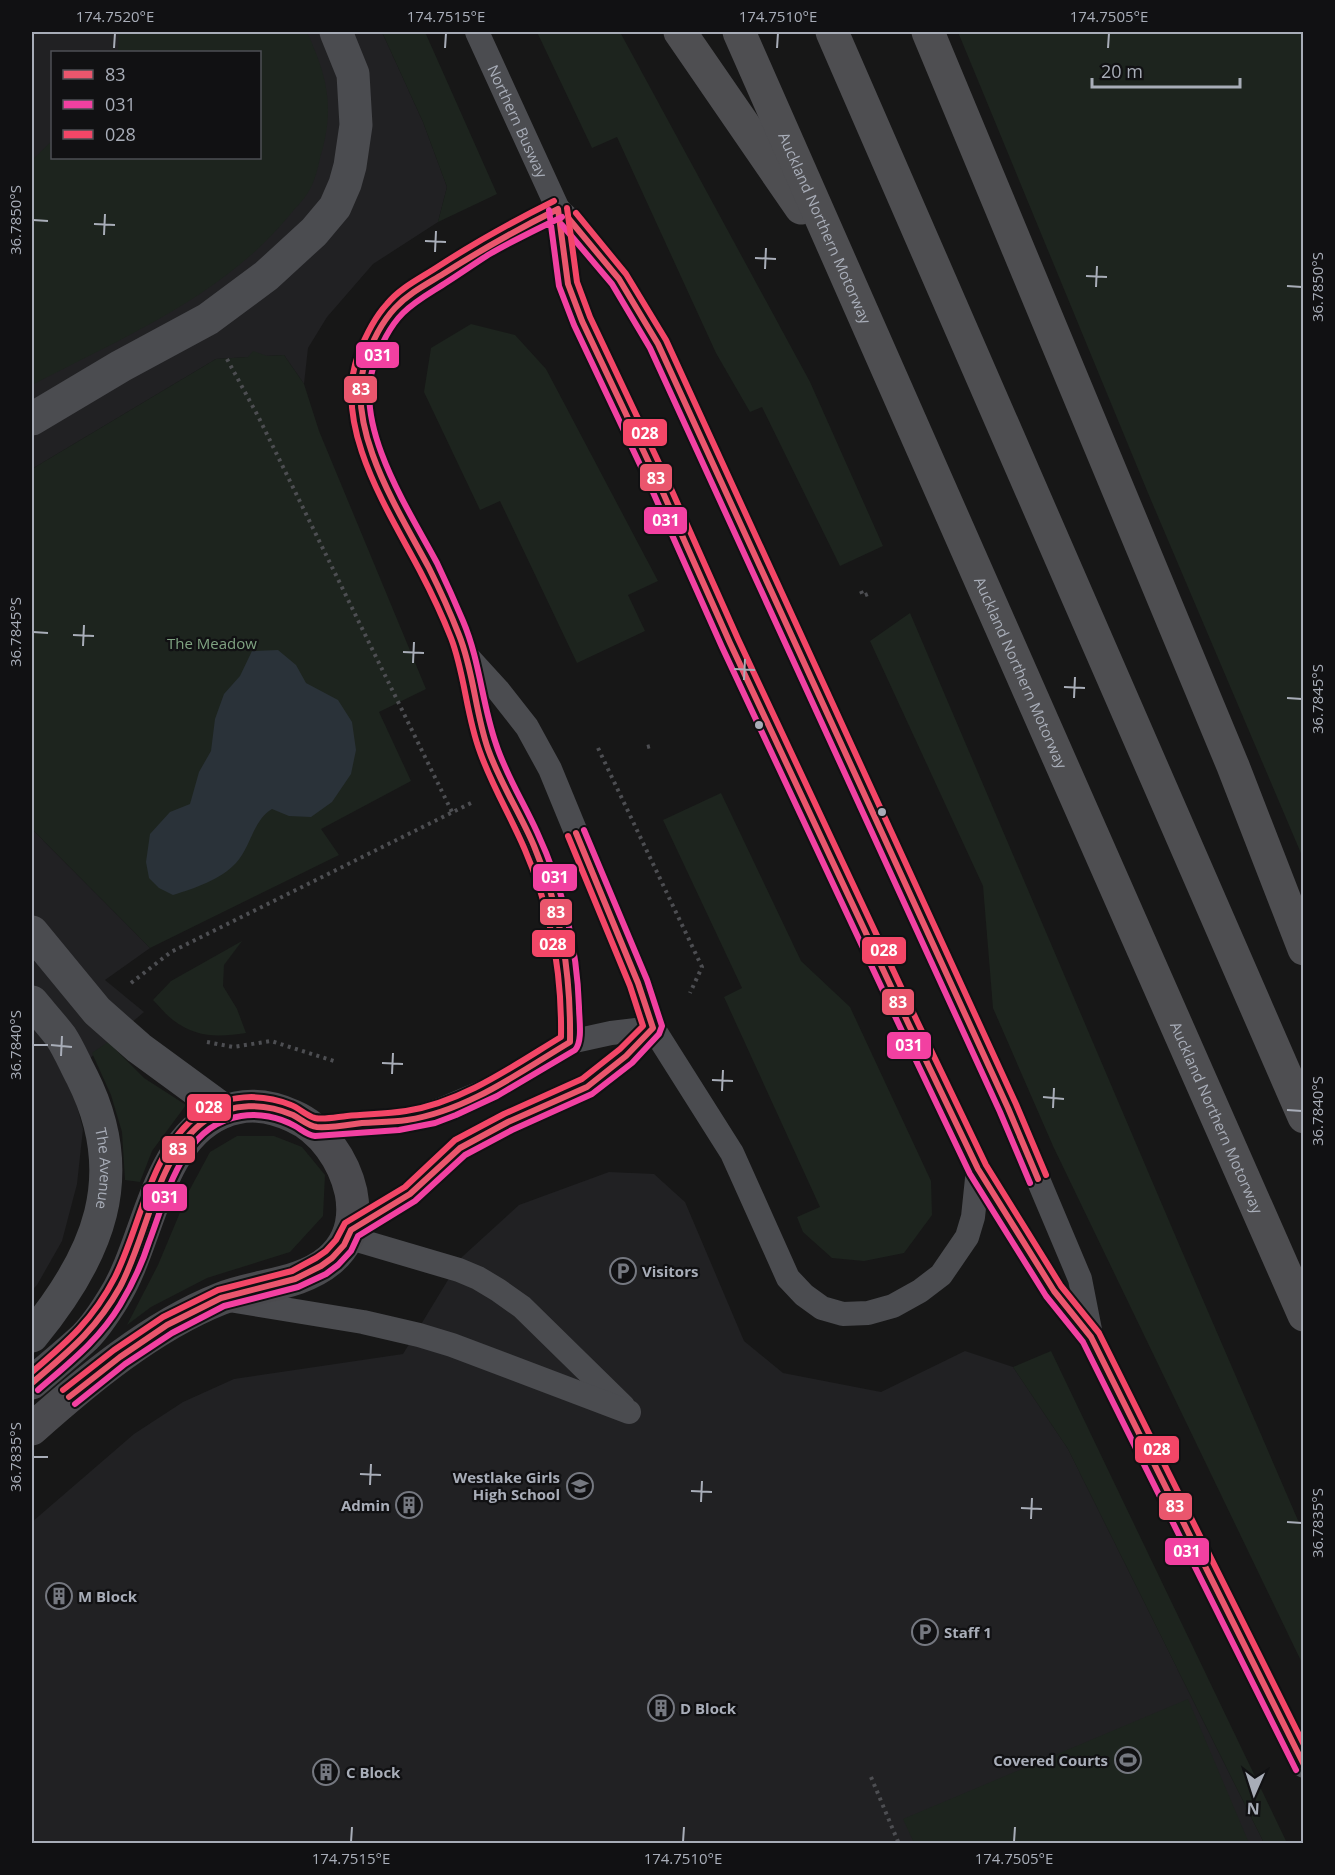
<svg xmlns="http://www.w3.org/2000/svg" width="1335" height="1875" viewBox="0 0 1335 1875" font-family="'Open Sans',sans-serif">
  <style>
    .built { fill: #212123; fill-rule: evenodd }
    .green { fill: #1d241e }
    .water { fill: #2a3239 }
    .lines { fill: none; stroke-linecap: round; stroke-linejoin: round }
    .path { stroke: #4d4e52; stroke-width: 4; stroke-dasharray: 3 4.5; stroke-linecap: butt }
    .lane { stroke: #4b4c50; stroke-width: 24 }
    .street { stroke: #4b4c50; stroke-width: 33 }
    .secondary { stroke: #4a4a4e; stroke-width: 33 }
    .highway { stroke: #4e4e51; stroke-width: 33 }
    .bus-1-casing { stroke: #111113; stroke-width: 10 }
    .bus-2-casing { stroke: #111113; stroke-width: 10 }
    .bus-3-casing { stroke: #111113; stroke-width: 10 }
    .bus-1 { stroke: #ea566d; stroke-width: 6 }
    .bus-2 { stroke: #f240a1; stroke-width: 6 }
    .bus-3 { stroke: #f34667; stroke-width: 6 }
    .ticks { fill: none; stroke: #a8adb8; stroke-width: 2 }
    .bus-dot { fill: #a8adb8; stroke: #111113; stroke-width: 2 }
    .labels { text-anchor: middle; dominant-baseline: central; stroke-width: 4.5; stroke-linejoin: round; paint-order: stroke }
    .street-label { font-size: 15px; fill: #a8adb8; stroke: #111113 }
    .park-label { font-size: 15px; fill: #7fa381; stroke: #111113 }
    .poi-label { font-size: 15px; font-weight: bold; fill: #a8adb8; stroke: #111113; text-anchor: start }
    .line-badge { stroke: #111113; stroke-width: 2 }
    .badge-label { font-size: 16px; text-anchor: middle; font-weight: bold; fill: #fff }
    .neatline { fill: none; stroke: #a8adb8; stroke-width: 2 }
    .ticks-label { font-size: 15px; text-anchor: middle; fill: #a8adb8 }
  </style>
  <rect width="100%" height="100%" fill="#171717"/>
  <path class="built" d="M32,32H382L423,122L447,187L438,222L373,264L327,317L308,348L304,384L284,355L216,359L32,469ZM52,52H260V158H52Z
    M32,829L150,948L105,980L144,1012L69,1076L83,1129L77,1184L62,1241L37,1285L32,1290Z
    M609,1172L654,1174L685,1202L744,1341L783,1373L881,1392L965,1351L1013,1367L1068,1449L1264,1843H32V1522L134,1434L183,1402L234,1379L403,1354L462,1257L519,1205Z"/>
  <path class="green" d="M119,32H307C328,78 335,109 320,158C318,168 315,180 310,189C305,199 295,208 288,217C223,296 120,339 32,385V160L52,141V158H260V52H118Z
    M382,32H425L497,194L438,222L447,187L423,122Z
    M537,32H620L810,382L883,546L840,566L762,407L750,412L716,353L617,137L592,148Z
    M958,32H1303V858L1148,493Z
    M471,324L515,335L546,369L658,581L628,595L645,631L577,663L500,501L480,510L424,392L431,348Z
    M253,351L267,356L284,355L304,384L319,431L426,689L379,712L411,781L321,829L339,855L150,948L32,829V469L216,359L248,357Z
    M910,613L1178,1242L1303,1532V1665L1053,1146L993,1008L983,886L870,641Z
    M721,793L801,961L850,1007L931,1181L932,1215L904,1253L864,1261L832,1258L803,1232L797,1217L820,1207L724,997L742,988L663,820Z
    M242,941L224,965L223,986L237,1009L246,1033C219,1037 196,1038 173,1020C166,1015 159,1006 153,1000L171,981Z
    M108,1042L144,1078L186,1105L152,1151L140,1182L125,1180L122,1132L111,1095L92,1053Z
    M237,1136H274L302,1147L325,1175L323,1216L290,1252L207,1278L151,1307L127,1325L158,1265L189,1191L210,1152Z
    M1051,1351L1287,1843H1264L1068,1449L1013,1367Z
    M1188,1699L1249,1843H914L903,1819Z"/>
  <path class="water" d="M278,650L296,665L306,683L338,700L352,722L356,750L351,774L332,802L311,817L289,816L272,809C253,820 251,847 236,863C220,880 195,888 173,895L159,888L149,878L146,862L150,834L170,812L190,804L199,772L211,751L215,719L224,694L240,676L252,651Z"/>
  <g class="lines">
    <path class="path" d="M227,359L259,418L452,812
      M861,591L863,596L868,594
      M647,747L651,746
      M598,748L702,967L690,993
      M131,983L171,952L471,803
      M207,1042L233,1047L271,1041L337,1062
      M871,1777L899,1844"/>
    <g class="lane">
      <path id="s1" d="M477,32L558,209L568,284L582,321L660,486L730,643L909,1025L978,1169L1054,1291L1091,1337L1304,1766"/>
      <path d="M558,209L572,222L619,279L658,344L1008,1108L1080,1279L1091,1335"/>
      <path d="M558,209C538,219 517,228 497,240C478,250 461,262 443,274C427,284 408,294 395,308C382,322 366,354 362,373C348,441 412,531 440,590C448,609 463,640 467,659C474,689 478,720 488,749C501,783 520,814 534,847C563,914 572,970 570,1042"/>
      <path d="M467,656L498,690L527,727L550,769L638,983L653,1028L732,1153L788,1278L804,1295L822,1308L843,1314L868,1313L893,1306L920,1291L941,1275L967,1237L973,1217L978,1169"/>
      <path d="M313,1128L415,1118L440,1110L492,1088L570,1042L611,1033L653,1028"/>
      <path d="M351,1230L410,1194L460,1148L508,1122L587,1087L626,1056L653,1028"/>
      <path d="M347,1237L459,1270L478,1278L498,1290L522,1307L623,1406"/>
      <path d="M229,1300L363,1322L419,1335L452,1345L629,1412"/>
    </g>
    <g class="street">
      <path d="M32,419L121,366L208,319L266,276L314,232L335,207L345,184L350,166L356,125L353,74L336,32"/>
      <path d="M32,932L97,1011L139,1048L225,1111"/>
      <path id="s2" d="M32,1002C41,1013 52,1025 61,1037C69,1049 75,1064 82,1077C132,1176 98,1256 32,1336"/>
    </g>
    <path class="secondary" d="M32,1383C49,1368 68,1353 85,1337C95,1327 105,1312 113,1299C149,1243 155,1142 221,1113C246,1102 269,1105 293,1116C323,1129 344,1161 351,1192C356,1218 351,1242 330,1260C299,1286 257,1284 220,1299C152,1326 87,1380 32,1429"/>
    <g class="highway">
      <path d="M680,32L801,208"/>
      <path id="s3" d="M739,32L1304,1315"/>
      <path d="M832,32L1304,1117"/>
      <path d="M928,32L1233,766L1304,949"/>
    </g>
    <defs>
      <path id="bus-1" d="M558,209L568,284L582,321L660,486L730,643L909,1025L978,1169L1054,1291L1091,1337L1304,1765
        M569,219L619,279L658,344L1008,1108L1038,1179
        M32,1383C68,1352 96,1330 120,1287C148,1235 156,1155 206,1120C232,1102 265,1103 293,1115C301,1119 308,1126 317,1127C332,1128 347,1125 362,1123C377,1122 392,1122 407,1120C467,1111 520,1072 570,1042C571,973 561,910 534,846C520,813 500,783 488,749C475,712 474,672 459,635C450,612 440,590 429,568C400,513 344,428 365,363C371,344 381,323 395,308C409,293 427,284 443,274C481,250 518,229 558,209
        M69,1397L120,1357L167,1325L221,1298L295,1279L321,1266L332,1258L344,1245L351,1230L410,1194L460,1148L508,1122L587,1087L626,1056L653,1028L638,983L576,833"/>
      <path id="bus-2" d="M549,210L559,286L574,325L652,490L722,647L901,1029L970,1174L1046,1296L1083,1342L1296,1770
        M562,225L612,284L650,348L1000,1112L1030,1183
        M38,1390C69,1363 99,1340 120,1305C132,1285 142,1264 149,1242C167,1195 182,1125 241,1116C259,1113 279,1117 295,1126C302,1130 307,1135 315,1136L399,1130L435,1123L456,1115L497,1096L575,1050C583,1041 579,1019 579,1007C577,946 563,888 537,832C524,803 506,775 496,744C482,704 480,661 463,621C455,602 446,582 437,563C410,512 354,428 373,368C379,349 389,327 403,313C416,300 432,292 447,282C461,273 474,264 488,255C512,241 537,229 562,217
        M75,1404L125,1364L172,1333L224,1306L298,1287L326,1274L338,1265L351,1251L358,1236L415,1201L465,1155L512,1130L592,1094L632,1063L659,1034L662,1026L647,980L584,830"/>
      <path id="bus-3" d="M567,208L577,282L590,317L668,482L738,639L917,1021L986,1165L1061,1286L1099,1333L1304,1745
        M576,213L626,274L666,340L1016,1104L1046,1175
        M32,1372C67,1342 93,1320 115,1277C142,1223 149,1152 200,1113C225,1094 262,1093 291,1105C299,1108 307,1116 315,1118C324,1120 337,1117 347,1116C366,1114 386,1114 406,1111C463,1102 513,1066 561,1037C562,972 551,910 525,850C511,817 492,786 480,752C466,715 465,674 451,638C442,615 431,592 420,571C388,510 332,426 358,355C365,337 374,318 387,304C401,287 421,278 439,266C476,242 514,221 554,201
        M63,1390L114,1350L163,1317L218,1290L292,1271L316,1258L326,1251L336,1240L345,1223L405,1187L455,1140L504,1114L582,1079L620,1049L643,1026L630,986L568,836"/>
    </defs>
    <use href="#bus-1" class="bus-1-casing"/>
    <use href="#bus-2" class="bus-2-casing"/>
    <use href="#bus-3" class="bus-3-casing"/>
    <use href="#bus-1" class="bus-1"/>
    <use href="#bus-2" class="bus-2"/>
    <use href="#bus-3" class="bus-3"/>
  </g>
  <path class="ticks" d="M114,48L115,33M445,48L446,33M777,48L778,33M1108,48L1109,33M33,220L48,221M94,224L115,225M104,235L105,214M425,241L446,242M435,252L436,231M755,258L776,259M765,269L766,248M1086,276L1107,277M1287,286L1302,287M1096,287L1097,266M33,632L48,633M73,635L94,636M83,646L84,625M403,652L424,653M413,663L414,642M734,669L755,670M744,680L745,659M1064,687L1085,688M1074,698L1075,677M1287,698L1302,699M33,1045H48M51,1045L72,1047M61,1056L62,1036M382,1063L403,1064M392,1074L393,1053M712,1080L733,1081M722,1091L723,1070M1043,1097L1064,1099M1053,1108L1054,1088M1287,1110L1302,1111M33,1457H48M360,1474L381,1475M370,1485L371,1464M691,1491L712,1492M701,1502L702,1481M1021,1508L1042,1509M1031,1519L1032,1498M1287,1522L1302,1523M351,1842L352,1827M683,1842L684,1827M1014,1842L1015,1827"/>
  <defs>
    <symbol id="parking-ring" viewBox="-11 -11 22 22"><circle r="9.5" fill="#111113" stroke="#757880" stroke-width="1.5"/><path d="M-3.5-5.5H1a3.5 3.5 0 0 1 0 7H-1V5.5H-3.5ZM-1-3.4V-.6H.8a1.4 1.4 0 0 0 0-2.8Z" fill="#757880"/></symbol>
    <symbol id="school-ring" viewBox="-11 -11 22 22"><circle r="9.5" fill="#111113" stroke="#757880" stroke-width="1.5"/><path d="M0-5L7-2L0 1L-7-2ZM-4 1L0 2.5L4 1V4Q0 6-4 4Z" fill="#757880"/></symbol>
    <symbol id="building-ring" viewBox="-11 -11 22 22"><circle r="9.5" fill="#111113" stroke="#757880" stroke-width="1.5"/><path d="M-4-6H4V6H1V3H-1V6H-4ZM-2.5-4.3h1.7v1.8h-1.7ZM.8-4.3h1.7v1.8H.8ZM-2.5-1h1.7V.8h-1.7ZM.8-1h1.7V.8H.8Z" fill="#757880"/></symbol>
    <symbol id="stadium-ring" viewBox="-11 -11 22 22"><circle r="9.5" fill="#111113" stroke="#757880" stroke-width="1.5"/><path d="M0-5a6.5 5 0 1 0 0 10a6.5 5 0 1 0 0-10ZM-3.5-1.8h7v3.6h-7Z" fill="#757880"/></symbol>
  </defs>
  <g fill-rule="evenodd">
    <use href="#parking-ring" x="608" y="1256" width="30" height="30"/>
    <use href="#school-ring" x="565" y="1471" width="30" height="30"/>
    <use href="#building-ring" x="394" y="1490" width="30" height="30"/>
    <use href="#building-ring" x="44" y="1581" width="30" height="30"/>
    <use href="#parking-ring" x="910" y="1617" width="30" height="30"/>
    <use href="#building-ring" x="646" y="1693" width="30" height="30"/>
    <use href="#stadium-ring" x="1113" y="1745" width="30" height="30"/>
    <use href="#building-ring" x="311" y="1757" width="30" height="30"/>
  </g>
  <g class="bus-dot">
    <circle cx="759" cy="725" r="5"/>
    <circle cx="882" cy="812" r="5"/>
  </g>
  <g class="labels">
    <g class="street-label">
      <text stroke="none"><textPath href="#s1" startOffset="98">Northern Busway</textPath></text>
      <text stroke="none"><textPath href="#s3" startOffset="214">Auckland Northern Motorway</textPath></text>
      <text stroke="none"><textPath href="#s3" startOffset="700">Auckland Northern Motorway</textPath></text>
      <text stroke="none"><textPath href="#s3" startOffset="1186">Auckland Northern Motorway</textPath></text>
      <text stroke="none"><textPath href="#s2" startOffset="186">The Avenue</textPath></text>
    </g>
    <g class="park-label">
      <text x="212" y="643">The Meadow</text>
    </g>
    <g class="poi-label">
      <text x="642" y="1271">Visitors</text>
      <text x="560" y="1477" text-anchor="end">Westlake Girls<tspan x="560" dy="17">High School</tspan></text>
      <text x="390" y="1505" text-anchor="end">Admin</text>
      <text x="78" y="1596">M Block</text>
      <text x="944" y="1632">Staff 1</text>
      <text x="680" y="1708">D Block</text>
      <text x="1108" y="1760" text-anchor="end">Covered Courts</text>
      <text x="346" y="1772">C Block</text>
    </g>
  </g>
  <g class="line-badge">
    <rect x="355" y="341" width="45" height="28" rx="6" fill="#f240a1"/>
    <rect x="343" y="375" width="35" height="29" rx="6" fill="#ea566d"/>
    <rect x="622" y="418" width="46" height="29" rx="6" fill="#f34667"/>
    <rect x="639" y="463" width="34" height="29" rx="6" fill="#ea566d"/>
    <rect x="643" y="506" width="45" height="29" rx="6" fill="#f240a1"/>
    <rect x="532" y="863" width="46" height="29" rx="6" fill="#f240a1"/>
    <rect x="539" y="898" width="34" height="28" rx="6" fill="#ea566d"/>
    <rect x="531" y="929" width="45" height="29" rx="6" fill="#f34667"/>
    <rect x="861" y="936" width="46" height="29" rx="6" fill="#f34667"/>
    <rect x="881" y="988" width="34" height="28" rx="6" fill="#ea566d"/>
    <rect x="886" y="1031" width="46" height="29" rx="6" fill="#f240a1"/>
    <rect x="186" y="1093" width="46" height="29" rx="6" fill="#f34667"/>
    <rect x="161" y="1135" width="35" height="29" rx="6" fill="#ea566d"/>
    <rect x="142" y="1183" width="46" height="29" rx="6" fill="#f240a1"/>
    <rect x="1134" y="1435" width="46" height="29" rx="6" fill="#f34667"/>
    <rect x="1158" y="1492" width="35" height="29" rx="6" fill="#ea566d"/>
    <rect x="1164" y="1537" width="46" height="29" rx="6" fill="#f240a1"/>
  </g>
  <g class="badge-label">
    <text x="378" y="361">031</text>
    <text x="361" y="395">83</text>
    <text x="645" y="439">028</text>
    <text x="656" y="484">83</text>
    <text x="666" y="526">031</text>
    <text x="555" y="883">031</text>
    <text x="556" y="918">83</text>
    <text x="553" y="950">028</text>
    <text x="884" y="956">028</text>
    <text x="898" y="1008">83</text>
    <text x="909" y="1051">031</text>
    <text x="209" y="1113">028</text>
    <text x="178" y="1155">83</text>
    <text x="165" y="1203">031</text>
    <text x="1157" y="1455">028</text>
    <text x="1175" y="1512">83</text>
    <text x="1187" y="1557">031</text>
  </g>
  <rect width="1335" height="1875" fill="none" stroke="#111113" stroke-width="66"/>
  <rect x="51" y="51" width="210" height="108" fill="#111113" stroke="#4d4f55" stroke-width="1.5"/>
  <rect x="63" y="70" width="30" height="9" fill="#ea566d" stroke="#4d4f55" stroke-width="1.5"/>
  <text x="105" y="81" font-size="18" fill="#a8adb8">83</text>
  <rect x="63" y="100" width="30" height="9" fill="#f240a1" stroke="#4d4f55" stroke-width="1.5"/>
  <text x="105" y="111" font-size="18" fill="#a8adb8">031</text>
  <rect x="63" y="130" width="30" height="9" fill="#f34667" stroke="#4d4f55" stroke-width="1.5"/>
  <text x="105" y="141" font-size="18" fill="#a8adb8">028</text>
  <g transform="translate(1254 1794) rotate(183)" stroke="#111113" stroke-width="4.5" paint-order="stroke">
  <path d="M0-4.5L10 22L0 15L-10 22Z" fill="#a8adb8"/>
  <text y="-9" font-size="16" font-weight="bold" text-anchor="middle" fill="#a8adb8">N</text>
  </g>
  <path d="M1092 78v9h148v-9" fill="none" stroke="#a8adb8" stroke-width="3"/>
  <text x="1101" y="78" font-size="18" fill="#a8adb8" stroke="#111113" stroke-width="4.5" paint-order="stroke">20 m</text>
  <rect x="33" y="33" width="1269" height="1809" class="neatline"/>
  <g class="ticks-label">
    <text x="115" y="22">174.7520°E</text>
    <text x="446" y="22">174.7515°E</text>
    <text x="778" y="22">174.7510°E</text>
    <text x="1109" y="22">174.7505°E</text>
    <text transform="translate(16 220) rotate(-90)" y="5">36.7850°S</text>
    <text transform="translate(1318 287) rotate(-90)" y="5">36.7850°S</text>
    <text transform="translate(16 632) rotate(-90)" y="5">36.7845°S</text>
    <text transform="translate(1318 699) rotate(-90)" y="5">36.7845°S</text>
    <text transform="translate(16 1045) rotate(-90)" y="5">36.7840°S</text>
    <text transform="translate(1318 1111) rotate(-90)" y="5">36.7840°S</text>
    <text transform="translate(16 1457) rotate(-90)" y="5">36.7835°S</text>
    <text transform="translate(1318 1523) rotate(-90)" y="5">36.7835°S</text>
    <text x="351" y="1864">174.7515°E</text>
    <text x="683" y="1864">174.7510°E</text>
    <text x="1014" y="1864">174.7505°E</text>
  </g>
</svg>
